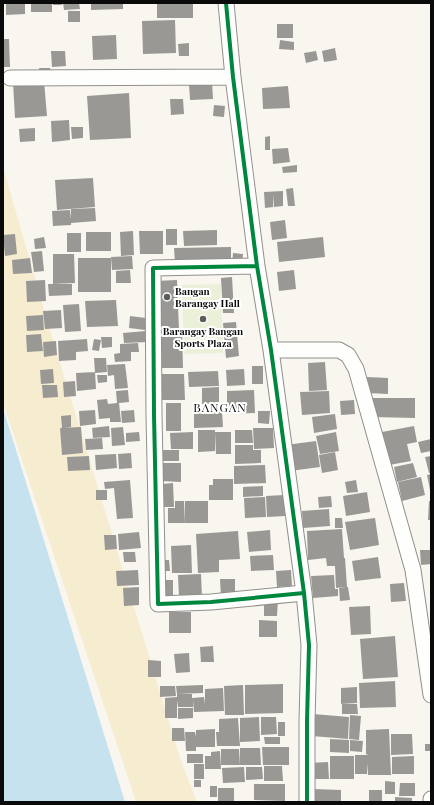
<svg xmlns="http://www.w3.org/2000/svg" width="434" height="805" viewBox="0 0 434 805" font-family="'Playfair Display',serif">
  <style>
    .sand { fill: #f6edd1 }
    .pitch { fill: #ebf0d9 }
    .water { fill: #c7e2ef }
    .building { fill: #9a9894 }
    .lines { fill: none; stroke-linecap: round; stroke-linejoin: round }
    .minor-casing { stroke: #91908d; stroke-width: 17 }
    .minor { stroke: #fefefc; stroke-width: 15 }
    .cycleway-casing { stroke: #fff; stroke-width: 6 }
    .cycleway { stroke: #00873e; stroke-width: 4 }
    .poi-dot { fill: #5d5d5a; stroke: #fff; stroke-width: 1.5 }
    .labels { text-anchor: middle; dominant-baseline: central; stroke-width: 4; stroke-linejoin: round; paint-order: stroke }
    .poi-label { font-size: 10px; font-weight: bold; fill: #0a0a0a; stroke: #fff; text-anchor: start }
    .quarter-label { font-size: 12px; letter-spacing: 1px; fill: #0a0a0a; stroke: #fff }
  </style>
  <rect width="100%" height="100%" fill="#f8f6ee"/>
  <path class="sand" d="M3,167L47,320L180,758L197,802H136L3,403Z"/>
  <path class="pitch" d="M221,284L223,353L184,354L182,285Z"/>
  <path class="water" d="M3,408L125,802H3Z"/>
  <path class="building" d="M6,3H25V14L6,15Z
    M31,3H52V12H31Z
    M53,3H62V5H53Z
    M63,3H79L80,9L64,10Z
    M91,3H123V9L91,10Z
    M157,3H193V18H157Z
    M68,11H80V22H68Z
    M175,20L176,53L143,54L142,21Z
    M277,24H293V38H277Z
    M116,35L117,59L93,60L92,36Z
    M3,39H9L10,67H3Z
    M280,40L294,42V50L279,49Z
    M189,43V56H179L178,44Z
    M335,48L337,60L324,62L322,51Z
    M51,51H65L66,66L52,67Z
    M316,51L318,60L306,63L304,53Z
    M39,68H50L51,75L40,76Z
    M44,81L47,116L15,118L13,82Z
    M212,82L213,99L190,100L189,84Z
    M288,86L290,108L263,109L262,88Z
    M129,93L131,138L90,140L87,96Z
    M170,99H183L184,114L171,115Z
    M214,105L225,106L224,117L213,116Z
    M69,120L70,140L52,142L51,121Z
    M71,127H83V138L72,139Z
    M35,128V141L20,142L19,129Z
    M270,136V150H265V137Z
    M288,148L290,162L273,164L272,149Z
    M297,165V172L283,173L282,167Z
    M93,178L95,207L57,210L55,180Z
    M293,188L295,206H288L286,189Z
    M283,191V206L274,207L273,194V207L265,208L264,192Z
    M95,208L96,221L71,223V225L53,226L52,211L70,210L71,219V209Z
    M285,220L287,238L272,240L270,222Z
    M166,229H177V245H166Z
    M217,230V245L184,246L183,231Z
    M133,231L134,255L121,256L120,232Z
    M139,231H163V254H140Z
    M86,232H111V251H86Z
    M67,233H81V252H67Z
    M15,234L17,254L5,256L3,235Z
    M44,237L46,248L35,249L34,239Z
    M323,237L325,257L279,262L277,242Z
    M231,247V262L175,263L174,248Z
    M42,251L44,271L34,272L31,252Z
    M233,253L243,254L242,266L232,265Z
    M53,254H74L75,283L53,284Z
    M132,256L133,269L112,270L111,257Z
    M30,258L32,273L13,274L12,260Z
    M78,258H111V292H78Z
    M130,270L131,283H116V271Z
    M294,270L296,289L279,291L277,272Z
    M232,277L234,313H223L221,278Z
    M45,280L46,301L27,302L26,281Z
    M177,280L179,330L159,331L155,281Z
    M48,284H72V295L49,296Z
    M116,300L118,326L87,327L85,301Z
    M79,304L81,331L65,332L63,305Z
    M61,310L62,328L45,329L43,311Z
    M43,315L44,330L27,331L26,316Z
    M130,316L146,318L145,330L129,328Z
    M236,322L239,356L226,358L223,323Z
    M146,331L147,342L124,343L123,333Z
    M182,331L183,368H160L159,332Z
    M41,334L43,351L27,352L26,335Z
    M101,337H112V347L102,348Z
    M87,339L88,351L76,352V360L59,361L58,341Z
    M94,339L101,340L99,351L92,350Z
    M56,341L57,355L44,357L43,342Z
    M138,343L139,352H131V361L115,362L114,354L120,353V344Z
    M94,358H106L107,372L95,373Z
    M325,362L327,390L309,391L308,363Z
    M125,364L128,388L115,389L114,375L108,376L107,365Z
    M252,366H263V384H252Z
    M53,369L54,383L41,384L40,370Z
    M244,369L245,385L227,386L226,370Z
    M218,371L219,386L189,387L188,372Z
    M95,372L96,389L77,391L76,373Z
    M159,374H184L185,400H159Z
    M97,375H107V382L98,383Z
    M367,377L388,378V394L367,393Z
    M75,381L76,396L64,397L63,382Z
    M42,385H57L58,397L43,398Z
    M219,387V404H202V388Z
    M128,390L129,402L119,403L121,422H110V418L99,419L97,400L107,399L108,404L117,403L116,391Z
    M254,390L255,413L227,414V391Z
    M329,391L330,413L302,415L300,392Z
    M372,398H415V418L372,417Z
    M354,400L355,414L341,415L340,401Z
    M166,403H181V431H166Z
    M95,410L96,424L80,426L79,411Z
    M134,410L135,422L122,423L121,411Z
    M194,411H222L223,427L194,428Z
    M258,411H270L269,424L258,423Z
    M335,414L337,429L314,433L312,417Z
    M71,415V427L62,428L61,416Z
    M109,426L110,437L93,438L92,428Z
    M414,426L417,442L407,444L411,461L389,465L382,432Z
    M81,427L83,453L62,455L60,428Z
    M123,427L125,445L112,446L111,428Z
    M253,428H273L274,448L254,449Z
    M198,430H215V451L198,452Z
    M235,430H252L253,443H235Z
    M139,432L140,441L126,442V433Z
    M193,432V449H171L170,433Z
    M215,432H231V454H216Z
    M336,432L339,451L320,454L316,436Z
    M102,438L103,449L86,450L85,439Z
    M431,439V451L421,453L418,442Z
    M316,441L320,467L290,471L286,445Z
    M235,445H253V450H261V463L235,464Z
    M160,450H179V461H161Z
    M335,452L338,470L322,473L319,455Z
    M131,453L132,468L119,469L118,454Z
    M116,454L117,468L96,470L95,455Z
    M89,456L90,470L68,471L67,457Z
    M431,456V473H429L425,457Z
    M161,463H181V482L161,481Z
    M413,463L417,477L397,482L394,467Z
    M265,465L266,483L234,484V466Z
    M431,474V490H430L427,475Z
    M421,477L425,495L402,501L398,482Z
    M213,479H233V500H209V485H213Z
    M130,480L133,518L117,519L114,488L105,489L104,482Z
    M356,480L358,492L347,493L345,482Z
    M173,483L174,507H162V484Z
    M263,486V496L243,497V487Z
    M96,490H107V500H96Z
    M367,492L370,512L346,516L343,496Z
    M284,495L285,516L267,517L266,496Z
    M331,496L332,507L319,508L318,497Z
    M265,497L266,517L245,518L244,498Z
    M175,501H184L185,523H168V508H175Z
    M185,501H208V523H185Z
    M429,501H431V520H428Z
    M329,509L330,526L303,528L302,511Z
    M335,518H342L343,528H335Z
    M375,518L379,545L350,550L345,522Z
    M342,529L344,558H345L347,587H348L350,600L340,601L339,588L345,587L336,588L335,566H327L326,558L308,560L307,531Z
    M270,530L271,550L249,552L247,532Z
    M238,531L240,559L219,560V572L198,573L196,534Z
    M139,532L141,548L119,550L118,534Z
    M104,535H116L117,549L105,550Z
    M191,545L192,573H172L171,546Z
    M420,550H431V564L421,565Z
    M123,552H135L136,562H124Z
    M273,555L274,570L251,571L250,556Z
    M378,557L381,578L355,581L352,561Z
    M161,560H169L170,571H162Z
    M138,570L139,585L117,586L116,571Z
    M291,570L292,586L277,587L276,571Z
    M201,574L202,597L179,598L178,575Z
    M334,575L335,589H338V596L313,598L311,576Z
    M220,579H235V597H221Z
    M159,580H173V596H159Z
    M404,583L406,601L391,602L390,584Z
    M139,587V605L124,606L123,588Z
    M264,599H278L277,616H264Z
    M370,606L371,634L351,635L349,607Z
    M169,612H191V633H169Z
    M259,620L277,621V637H259Z
    M395,636L398,677L363,679L360,639Z
    M213,646L214,662H201L200,647Z
    M189,653L190,672L176,673L174,654Z
    M148,660L161,661V677H148Z
    M395,681L396,707L360,708L359,683Z
    M283,684V713L245,714V685Z
    M203,685V693L177,694L176,686Z
    M243,685L244,715H225L224,686Z
    M160,686H175L176,696L160,697Z
    M357,687V703L341,704V688Z
    M223,688L224,711L194,712L193,700V707H178L177,700V718H165V698L177,697V694H192V698L204,697L205,704V689Z
    M342,704H357L358,714H342Z
    M178,708H193V718L178,719Z
    M313,714L349,717L348,739L312,736Z
    M350,715L361,716L359,740L349,739Z
    M259,717L260,741L240,742V718Z
    M261,717H276L277,734L261,735Z
    M238,718L240,746H217L216,732H219V719Z
    M278,722H285V736H278Z
    M172,728H184L185,741H172Z
    M215,729V747H196V751H186L185,732H195L196,737V730Z
    M389,729L391,775H368V763L367,774H355V755H368L366,754V730Z
    M391,734H412L413,754L391,755Z
    M264,737H280V744H265Z
    M330,739L349,740V753L330,752Z
    M350,740L363,741L362,752L350,751Z
    M425,744H430V751H425Z
    M262,747H289V765H263Z
    M240,748H260L261,765H240Z
    M221,749H239L240,765H221Z
    M220,751L221,769H205V756H211V752Z
    M187,754H203V763H187Z
    M330,756H354V779H330Z
    M414,756V774H392V757Z
    M328,762L329,779H309L308,763Z
    M194,764H204V779H194Z
    M264,766H282L283,781H264Z
    M244,767L245,782L223,783L222,768Z
    M246,767H262L263,779L246,780Z
    M194,780H201V787H194Z
    M385,781L395,782V794H385Z
    M400,783H415V796H399Z
    M254,784H285V801L254,800Z
    M210,786H217V797H210Z
    M218,788H234V802H218Z
    M313,789L341,790V802H313Z
    M369,790H382V802H369Z
    M395,797L412,798V802H395Z"/>
  <g class="lines">
    <defs>
      <path id="minor" d="M226,3L233,77L257,266L271,350L304,593L309,645L307,721V802
        M10,78L233,77
        M257,266L153,268L154,415L158,604L211,602L304,593
        M271,350H339L348,355L356,369L413,570L431,695
        M431,802V799"/>
    </defs>
    <use href="#minor" class="minor-casing"/>
    <use href="#minor" class="minor"/>
    <defs>
      <path id="cycleway" d="M226,3L233,77L257,266L271,350L304,593L309,645L307,721V802
        M257,266L153,268L154,415L158,604L211,602L304,593"/>
    </defs>
    <use href="#cycleway" class="cycleway-casing"/>
    <use href="#cycleway" class="cycleway"/>
  </g>
  <g class="poi-dot">
    <circle cx="167" cy="297" r="4"/>
    <circle cx="203" cy="319" r="4"/>
  </g>
  <g class="labels">
    <g class="poi-label">
      <text x="175" y="291">Bangan<tspan x="175" dy="12">Barangay Hall</tspan></text>
      <text x="203" y="331" text-anchor="middle">Barangay Bangan<tspan x="203" dy="12">Sports Plaza</tspan></text>
    </g>
    <g class="quarter-label">
      <text x="220" y="407">BANGAN</text>
    </g>
  </g>
  <rect width="434" height="805" fill="none" stroke="#0a0a0a" stroke-width="8"/>
</svg>
